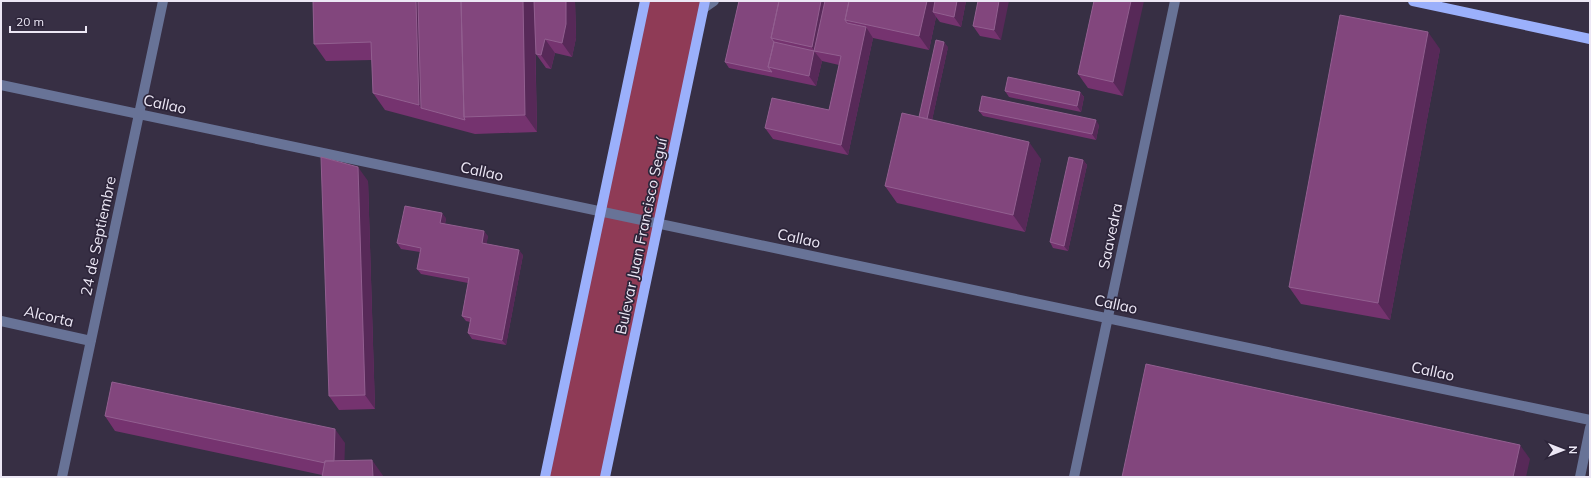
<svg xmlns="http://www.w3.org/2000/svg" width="1591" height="478" viewBox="0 0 1591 478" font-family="Mulish,sans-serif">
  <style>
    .green { fill: #8f3b56 }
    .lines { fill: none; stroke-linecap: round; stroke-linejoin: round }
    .minor { stroke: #687397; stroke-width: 10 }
    .major { stroke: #9bb0fb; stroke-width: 10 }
    .wall { fill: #75336f }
    .shaded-wall { fill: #572958 }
    .building { fill: #82467d; stroke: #925f90 }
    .labels { text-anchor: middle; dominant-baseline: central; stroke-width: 3.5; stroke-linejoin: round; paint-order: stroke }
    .street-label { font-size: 15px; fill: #ece7f5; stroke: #2d253a }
  </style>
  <rect width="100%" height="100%" fill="#372f44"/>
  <path class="green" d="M645,1H705L605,477H545Z"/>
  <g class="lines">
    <path class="minor" d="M704,8L714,1
      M1,85L1590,420
      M1,321L91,341
      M62,477L163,1
      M1074,477L1175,1
      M1580,477L1590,428"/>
    <path class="major" d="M1413,1L1590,39
      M545,477L645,1
      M605,477L705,1"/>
  </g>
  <path class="wall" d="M313,1H575L576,38L572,57L555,53L551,69L546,68L536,54L535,28L537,132L475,134L385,110L373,93L372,60L326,61L314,44Z
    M739,1H966L961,27L940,22L936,17L929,50L873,38L848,155L773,139L765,128L829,110L839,65L822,61L816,86L729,68L725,62Z
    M978,1L1001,40L980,36L973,26Z
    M1094,1L1123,96L1088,88L1078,74Z
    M948,47L932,120L1041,159L1025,232L897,203L885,186L919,117Z
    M1440,49L1390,320L1301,304L1289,287Z
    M1005,91L1080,92L1084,97L1081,112L1009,97Z
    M979,111L1099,125L1096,140L983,116Z
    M1083,160L1087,165L1068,251L1053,248L1050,242Z
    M368,181L375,409L339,410L329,396Z
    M446,218L445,224L488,236L486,244L523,255L506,345L472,339L468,333L470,322L466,321L462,316L468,283L421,274L417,269L420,252L401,249L397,243Z
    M105,416L345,443L322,475L115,431Z"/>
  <path class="shaded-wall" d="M416,1H428L421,108L419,105Z
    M523,1H534L537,132L525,115Z
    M566,1H575L576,38L572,57L562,43Z
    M821,1H834L814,51L812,47Z
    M927,1H940L933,12L936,17L929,50L919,36Z
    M957,1H966L961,27L954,17Z
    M999,1H1009L1001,40L994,30Z
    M1131,1H1144L1123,96L1113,82Z
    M866,27L873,38L848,155L841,145Z
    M1428,32L1440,49L1390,320L1378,303Z
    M545,39L555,53L551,69L541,55Z
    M944,42L948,47L929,134L925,128Z
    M814,51L822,61L816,86L809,76Z
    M1080,92L1084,97L1081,112L1077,106Z
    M1096,120L1099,125L1096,140L1092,134Z
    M1029,142L1041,159L1025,232L1013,215Z
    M1083,160L1087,165L1068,251L1064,246Z
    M358,167L368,181L375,409L365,395Z
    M442,213L446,218L444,228L440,223Z
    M484,231L488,236L486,248L482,243Z
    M519,250L523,255L506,345L502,340Z
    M335,429L345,443L344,477L334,463Z
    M1520,445L1530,459L1526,477H1513Z
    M372,460L384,477H373Z"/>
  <path class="building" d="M313,1H416L419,105L373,93L371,42L314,44Z
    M418,1H461L464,117L465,120L421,108Z
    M461,1H523L525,115L464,117Z
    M534,1H566V24L562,43L545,39L541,55L536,54Z
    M739,1H779L771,38L774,42L768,67L772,72L725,62Z
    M779,1H821L812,47L771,38Z
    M825,1H849L845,20L847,23L866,27L841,145L765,128L772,98L829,110L841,56L814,51Z
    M849,1H927L919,36L845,20Z
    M935,1H957L954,17L933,12Z
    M978,1H999L994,30L973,26Z
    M1094,1H1131L1113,82L1078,74Z
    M1340,15L1428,32L1378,303L1289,287Z
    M936,40L944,42L927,119L919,117Z
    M774,42L814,51L809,76L768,67Z
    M1008,77L1080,92L1077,106L1005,91Z
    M982,96L1096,120L1092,134L979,111Z
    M902,113L1029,142L1013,215L885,186Z
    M321,157L358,167L365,395L329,396Z
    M1069,157L1083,160L1064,246L1050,242Z
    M405,206L442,213L440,223L484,231L482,243L519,250L502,340L468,333L471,318L462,316L469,278L417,269L421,248L397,243Z
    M1146,364L1520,445L1513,477H1122Z
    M112,382L335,429L334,461H325V463L105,416Z
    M372,460L373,477H322L325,461Z"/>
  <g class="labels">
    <g class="street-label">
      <text transform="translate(165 104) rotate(12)">Callao</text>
      <text transform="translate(482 171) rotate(12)">Callao</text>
      <text transform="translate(98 236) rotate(-78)">24 de Septiembre</text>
      <text transform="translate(641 236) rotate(-78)">Bulevar Juan Francisco Seguí</text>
      <text transform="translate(1110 236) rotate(-78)">Saavedra</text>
      <text transform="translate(799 238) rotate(12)">Callao</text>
      <text transform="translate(1116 304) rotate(12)">Callao</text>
      <text transform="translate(49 316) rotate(13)">Alcorta</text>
      <text transform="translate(1433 371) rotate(12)">Callao</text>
    </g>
  </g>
  <rect width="1591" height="478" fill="none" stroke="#ece7f5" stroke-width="4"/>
  <g transform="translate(1563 450) rotate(90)" stroke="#2d253a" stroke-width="3" paint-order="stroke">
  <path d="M0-3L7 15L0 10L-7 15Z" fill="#ece7f5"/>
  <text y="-6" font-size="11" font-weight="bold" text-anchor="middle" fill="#ece7f5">N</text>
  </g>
  <path d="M10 26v6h76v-6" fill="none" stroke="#ece7f5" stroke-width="2"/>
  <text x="16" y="26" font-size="12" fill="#ece7f5" stroke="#2d253a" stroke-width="3" paint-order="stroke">20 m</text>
</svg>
